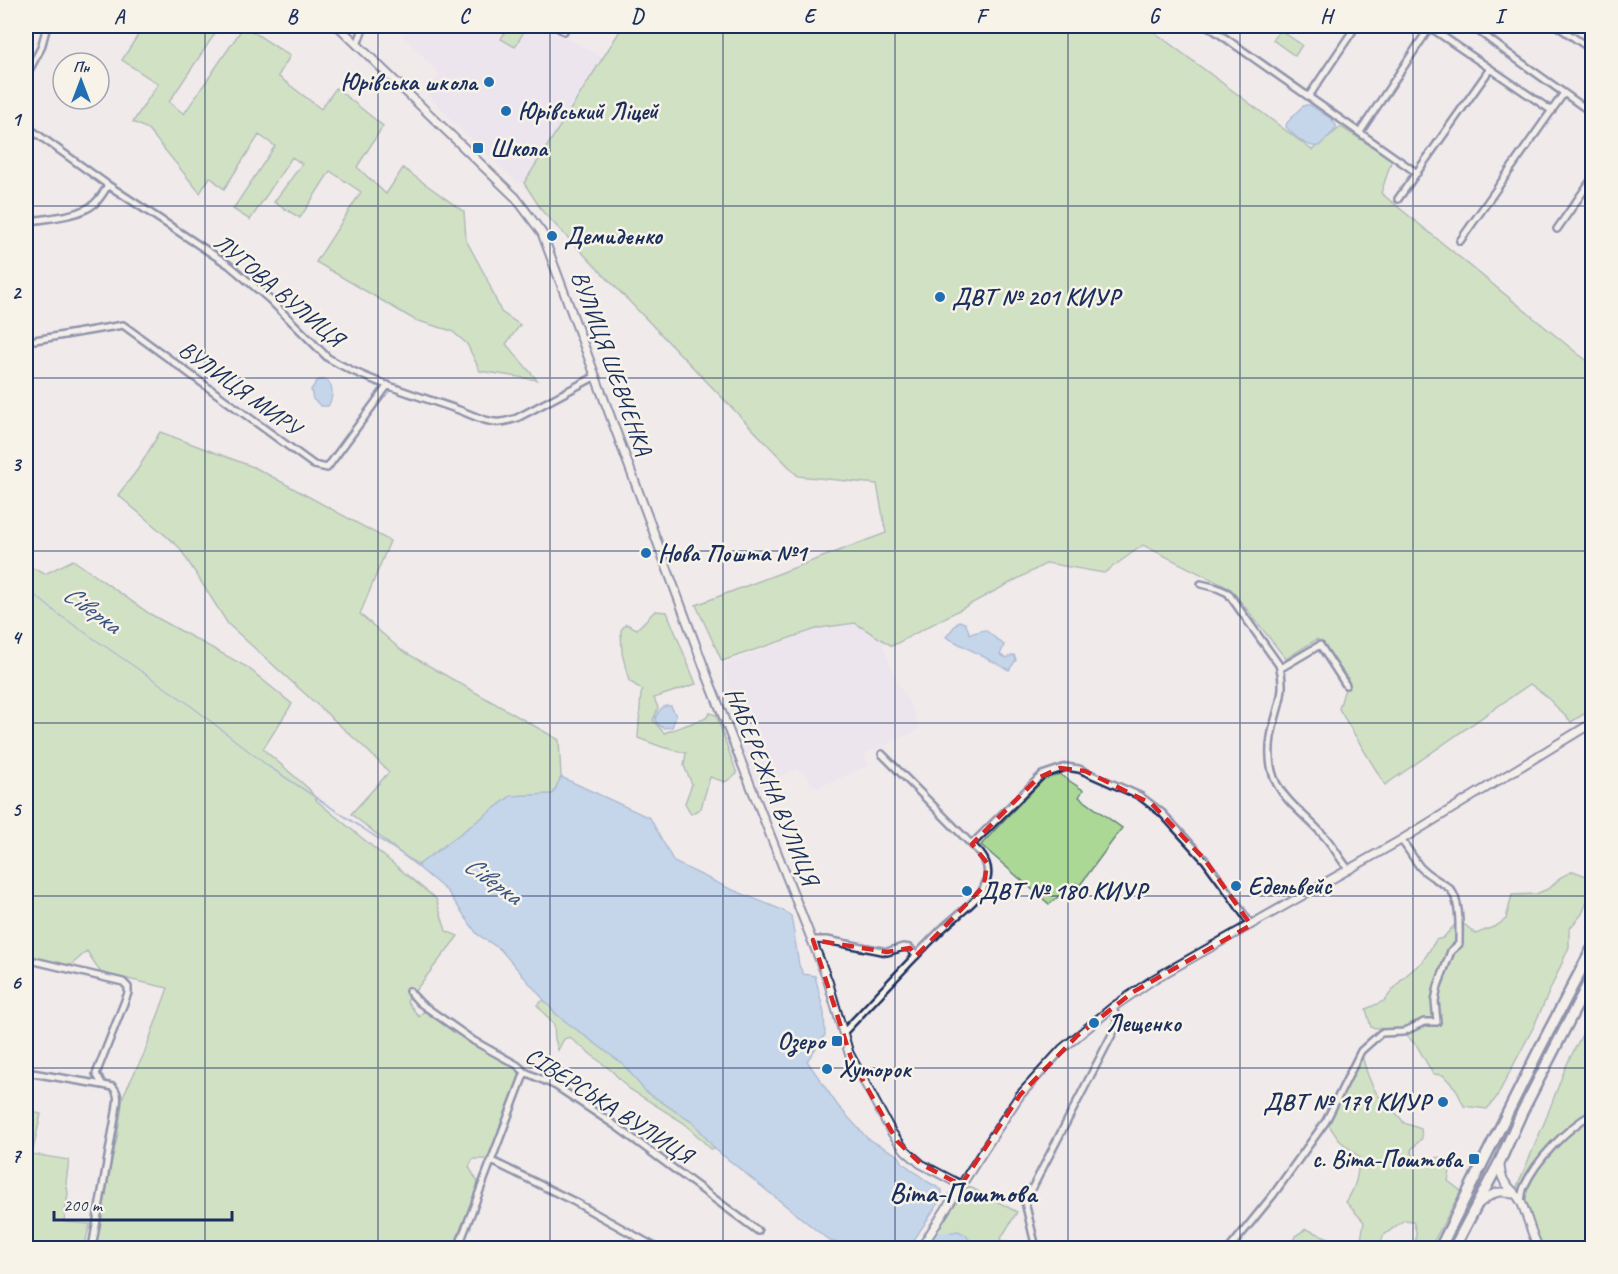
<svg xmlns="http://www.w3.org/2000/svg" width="1618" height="1274" viewBox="0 0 1618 1274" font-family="Caveat,sans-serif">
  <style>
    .built { fill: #e8e0ef }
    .green { fill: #acd896; stroke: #64847a; stroke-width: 1.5 }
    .water { fill: #91bfeb; stroke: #6285b3; stroke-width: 1.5 }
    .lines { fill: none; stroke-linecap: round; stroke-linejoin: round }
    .stream { stroke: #6285b3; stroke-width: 1.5 }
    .river { stroke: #91bfeb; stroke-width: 10 }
    .minor-casing { stroke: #1b2f5e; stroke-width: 10 }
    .tertiary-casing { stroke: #1b2f5e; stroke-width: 11 }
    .trunk-casing { stroke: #1b2f5e; stroke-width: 14 }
    .minor { stroke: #f7f3e8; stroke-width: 5 }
    .tertiary { stroke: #f7f3e8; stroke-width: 7 }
    .trunk { stroke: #f7f3e8; stroke-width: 9 }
    .marked { fill: none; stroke: #d62828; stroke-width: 4.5; stroke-dasharray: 12 8; stroke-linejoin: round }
    .grid { fill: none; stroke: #1b2f5e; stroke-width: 1.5; stroke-opacity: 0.55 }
    .poi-dot { fill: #1f6fb2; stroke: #f7f3e8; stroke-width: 2 }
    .labels { text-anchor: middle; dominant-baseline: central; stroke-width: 5; stroke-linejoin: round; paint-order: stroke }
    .poi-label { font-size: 24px; font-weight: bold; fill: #1b2f5e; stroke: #f7f3e8; text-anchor: start }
    .street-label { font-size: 24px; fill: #1b2f5e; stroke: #f7f3e8 }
    .water-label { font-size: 26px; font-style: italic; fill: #385381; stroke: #f7f3e8 }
    .quarter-label { font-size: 27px; font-weight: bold; fill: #1b2f5e; stroke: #f7f3e8 }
    .neatline { fill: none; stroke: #1b2f5e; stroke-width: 2 }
    .grid-label { font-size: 20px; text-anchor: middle; font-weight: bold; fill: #1b2f5e }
  </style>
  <rect width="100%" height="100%" fill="#f0eaeb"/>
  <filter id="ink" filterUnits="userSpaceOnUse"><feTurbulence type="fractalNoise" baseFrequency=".0167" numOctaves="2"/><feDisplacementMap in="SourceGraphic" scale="12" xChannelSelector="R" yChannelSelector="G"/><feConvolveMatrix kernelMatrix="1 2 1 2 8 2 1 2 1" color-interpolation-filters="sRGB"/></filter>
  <g filter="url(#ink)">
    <path class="built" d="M413,26H546L603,58L524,183H518L458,127L425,92L440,74L402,35Z
      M856,622L882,642L894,676L910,704L920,729L864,754L869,765L818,788L811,783L807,775L796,769L758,786L734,727L741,721L735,706L724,664L820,628Z"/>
    <path class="green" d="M130,26H220L169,102L184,114L244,26L290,56L278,76L321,109L336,88L383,126L357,167L386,194L403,168L464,212L466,240L486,277L501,312L520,325L506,344L537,380L480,371L467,344L452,331L415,320L316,262L361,192L330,171L300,218L274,202L302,164L292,157L250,220L233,209L275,146L259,135L224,189L210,177L200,193L148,129L133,122L158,84L122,60L140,32Z
      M508,26H527L515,47L501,39Z
      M623,26H1146L1312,150L1341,127L1392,159L1381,193L1578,354L1592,364V709L1571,722L1545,695L1530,684L1385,785L1339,709L1348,678L1317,639L1286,659L1231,589L1143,545L1104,573L1047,563L892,646L855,623L819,628L722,661L696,605L886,533L877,484L798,476L543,212L524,183Z
      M1280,30L1302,45L1295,56L1273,40Z
      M160,432L256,468L390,541L360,614L401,650L559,740L561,777L553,794L511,796L417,866L351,814L389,772L365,748L228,624L179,547L118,495L138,469Z
      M73,560L150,614L247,667L292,704L263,749L309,789L317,801L436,899L446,931L458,936L407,1001L419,1017L424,1011L516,1067L522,1080L490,1159H473L469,1167L479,1184L455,1248H93L103,1211L111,1163L117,1138L123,1096L144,1054L168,988L101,973L87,951L70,966L26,956V565L45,574Z
      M655,611L667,612L696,684L654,698L658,708L653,720L664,733L706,718L710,713L716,715L737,774L725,782L710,777L701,808L691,814L685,803L692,784L684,766L686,753L662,747L638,738L641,694L643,690L629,681L622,653L621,630L626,624L637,629Z
      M1059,774L1083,790L1079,797L1122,828L1080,885L1076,883L1049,904L981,845L1006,818L1044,779Z
      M1573,871L1589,877L1592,889L1582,914L1569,929V947L1533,1028L1496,1098L1487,1109L1464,1106L1456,1089L1443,1075L1433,1074L1417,1046L1403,1032L1371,1027L1366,1009L1384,1001L1402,979L1423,961L1436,940L1443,938L1459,920L1476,934L1496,926L1506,919L1512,895L1536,894L1550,888L1561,877Z
      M544,1000L557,1015L623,1064L645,1091L695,1124L715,1149H711L684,1123L628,1088L612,1071L569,1037L564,1039L558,1050L555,1039L554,1025L537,1005Z
      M1592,1015V1248H1543L1539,1240L1528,1205L1516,1189L1545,1121L1566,1066Z
      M1361,1051C1365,1068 1370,1086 1381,1099C1388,1108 1398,1113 1404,1123L1421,1129L1422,1138L1411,1150L1417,1164L1422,1167L1438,1157L1452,1161L1448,1181L1461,1191L1430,1248H1408L1416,1244V1231L1413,1221L1404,1220L1383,1236L1380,1248H1357L1361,1240L1364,1222L1346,1202C1356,1187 1358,1176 1359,1157L1339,1140L1326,1121Z
      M26,1111L41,1114L32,1154L69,1160L66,1182L68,1193L64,1222L90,1224L84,1248H26Z
      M968,1186L1017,1212L995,1248H922Z
      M1306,1229L1329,1238L1333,1248L1291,1247L1295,1236Z"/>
    <path class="water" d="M1306,105H1310L1331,119L1336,125V129L1319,146C1307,148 1294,136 1286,127L1287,123C1292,118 1299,107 1306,105Z
      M320,380H327C334,387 333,398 328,406H321L313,399L311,390L317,381Z
      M959,621L965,623L970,634L985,630L1004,645L1000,655L1006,658L1014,655L1016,660L1009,670L946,637Z
      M665,706H671L676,716L672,727L664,728L657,724L655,718L660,710Z
      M561,777L650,818L674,862L728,888L782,910L791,916L799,965L803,974L815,976L824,1013L825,1035L807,1061L838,1106L868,1139L899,1156L903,1163L928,1182L942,1190V1197L912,1243L902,1248H857L830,1241L715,1149L695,1124L645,1091L623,1064L557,1015L500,949L477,934L448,892L417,866L511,796L553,794Z
      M958,1231L966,1235L972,1244L971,1248H951L947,1241L948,1233Z"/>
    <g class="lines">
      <path class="stream" d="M26,588L58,614L186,702L268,766L420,866"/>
      <path class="river" d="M939,1237H948L964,1248
        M987,1248C997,1246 1007,1242 1016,1248"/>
      <defs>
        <path id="minor" d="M555,26L564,31
          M1208,26L1417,173
          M1428,26L1552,111
          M1472,26L1505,51L1592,113
          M1557,26L1592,50
          M357,45L364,26
          M26,76L41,48L47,26
          M1309,96L1356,26
          M26,126L108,185L229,265L269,299L328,358C367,381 413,394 456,409C469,413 481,421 495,422C503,423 510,420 517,418L596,376
          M1360,132L1430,27
          M1398,199L1490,69
          M26,222C45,218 79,217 94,204C100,199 104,192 108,185
          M1557,229L1592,179
          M1460,241L1564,93
          M35,340L123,325L314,465L327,468L388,385
          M1201,584L1217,588L1228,593L1279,665C1288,692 1275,712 1271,737C1263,791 1294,802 1325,837C1334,847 1340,859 1349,870
          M1281,668L1320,645L1346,685
          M972,844L1042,775L1066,767L1079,769L1140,796L1162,813L1205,860L1232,897L1251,925
          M813,940H827L887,952L903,947L910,948L916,956
          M26,959L123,982L128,987V993L96,1074L103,1085L113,1087C120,1094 117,1103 116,1112L92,1248
          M409,991L420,1003L474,1041L517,1065L525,1072L556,1086L616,1126L758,1231
          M843,1033C876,998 908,963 942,929C954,917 977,902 984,887C990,875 988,863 980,853L882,754
          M26,1072L103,1085
          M492,1161L573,1201L657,1248
          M1521,1201C1522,1197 1522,1191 1524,1187C1536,1160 1567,1128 1592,1114
          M458,1248L525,1072
          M1036,1248L1025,1202L1118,1023L1113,1007
          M1230,1248L1273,1195L1326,1121L1361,1051L1381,1033L1403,1032L1424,1022H1437L1435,1001L1438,986L1451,951L1459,944C1459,929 1461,901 1450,889C1441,881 1428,876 1420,867C1413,858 1408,848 1401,840"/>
        <path id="tertiary" d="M338,26L516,198L542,233L708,678L828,981L849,1053L892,1133L905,1150L921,1164L961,1185
          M1500,1163C1500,1188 1514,1186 1522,1204C1528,1218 1531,1234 1539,1248
          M1480,1203C1491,1194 1498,1189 1512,1194
          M921,1248L998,1128L1020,1095L1062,1049L1113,1007L1154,979L1401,840L1592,723"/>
        <path id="trunk" d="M1440,1248L1540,1048L1592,949
          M1454,1248L1500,1161L1522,1112L1592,976"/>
      </defs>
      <use href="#minor" class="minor-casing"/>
      <use href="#tertiary" class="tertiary-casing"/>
      <use href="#trunk" class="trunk-casing"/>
      <use href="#minor" class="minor"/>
      <use href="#tertiary" class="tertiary"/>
      <use href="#trunk" class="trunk"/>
    </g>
  </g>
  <path d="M0 0H1618V1274H0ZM1060,768L1085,771L1152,804L1205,860L1251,925L1133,992L1077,1036L1020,1095L961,1185L921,1164L897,1141L852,1061L813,940L887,952L910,948L916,956L984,886L987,863L972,844L1038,778Z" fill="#f0eaeb" fill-opacity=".55" fill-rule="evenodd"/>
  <path class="marked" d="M1060,768L1085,771L1152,804L1205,860L1251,925L1133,992L1077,1036L1020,1095L961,1185L921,1164L897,1141L852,1061L813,940L887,952L910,948L916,956L984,886L987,863L972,844L1038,778Z"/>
  <path class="grid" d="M205,26V1248M378,26V1248M550,26V1248M723,26V1248M895,26V1248M1068,26V1248M1240,26V1248M1413,26V1248M26,206H1592M26,378H1592M26,551H1592M26,723H1592M26,896H1592M26,1068H1592"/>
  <g class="poi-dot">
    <circle cx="489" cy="82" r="6"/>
    <circle cx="506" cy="111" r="6"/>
    <rect x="472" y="142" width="12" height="12" rx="3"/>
    <circle cx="552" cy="236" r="6"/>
    <circle cx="940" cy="297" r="6"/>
    <circle cx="646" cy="553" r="6"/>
    <circle cx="1236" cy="886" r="6"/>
    <circle cx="967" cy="891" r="6"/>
    <circle cx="1094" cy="1023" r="6"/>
    <rect x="831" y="1035" width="12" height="12" rx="3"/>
    <circle cx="827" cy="1069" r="6"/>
    <circle cx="1443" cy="1102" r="6"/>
    <rect x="1468" y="1153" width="12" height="12" rx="3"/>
  </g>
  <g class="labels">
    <g class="poi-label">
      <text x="477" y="82" text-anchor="end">Юрівська школа</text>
      <text x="518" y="111">Юрівський Ліцей</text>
      <text x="490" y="148">Школа</text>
      <text x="564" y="236">Демиденко</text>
      <text x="952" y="297">ДВТ № 201 КИУР</text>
      <text x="658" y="553">Нова Пошта №1</text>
      <text x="1248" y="886">Едельвейс</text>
      <text x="979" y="891">ДВТ № 180 КИУР</text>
      <text x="1106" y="1023">Лещенко</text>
      <text x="825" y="1041" text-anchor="end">Озеро</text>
      <text x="839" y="1069">Хуторок</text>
      <text x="1431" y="1102" text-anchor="end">ДВТ № 179 КИУР</text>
      <text x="1462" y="1159" text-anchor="end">с. Віта-Поштова</text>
    </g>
    <g class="street-label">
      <text transform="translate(279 290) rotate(40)">ЛУГОВА ВУЛИЦЯ</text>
      <text transform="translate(612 363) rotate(70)">ВУЛИЦЯ ШЕВЧЕНКА</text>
      <text transform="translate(240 388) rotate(36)">ВУЛИЦЯ МИРУ</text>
      <text transform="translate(772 786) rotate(68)">НАБЕРЕЖНА ВУЛИЦЯ</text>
      <text transform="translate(609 1105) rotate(33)">СІВЕРСЬКА ВУЛИЦЯ</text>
    </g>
    <g class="water-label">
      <text transform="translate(92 609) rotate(36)">Сіверка</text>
      <text transform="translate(493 880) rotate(36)">Сіверка</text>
    </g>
    <g class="quarter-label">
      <text x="963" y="1193">Віта-Поштова</text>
    </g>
  </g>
  <rect width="1618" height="1274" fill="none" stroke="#f7f3e8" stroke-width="66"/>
  <g transform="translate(81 81)"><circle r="28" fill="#f7f3e8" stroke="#9fa5b1" stroke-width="1.5"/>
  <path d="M0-4.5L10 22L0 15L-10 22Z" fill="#1f6fb2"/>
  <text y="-9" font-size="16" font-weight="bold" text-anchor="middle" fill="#1b2f5e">Пн</text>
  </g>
  <path d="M54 1211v9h178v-9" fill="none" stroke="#1b2f5e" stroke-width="3"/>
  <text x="63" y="1211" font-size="18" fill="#1b2f5e" stroke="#f7f3e8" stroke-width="4.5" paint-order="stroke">200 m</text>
  <rect x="33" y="33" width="1552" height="1208" class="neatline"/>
  <g class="grid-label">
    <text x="119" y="23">A</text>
    <text x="292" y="23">B</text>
    <text x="464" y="23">C</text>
    <text x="637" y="23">D</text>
    <text x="809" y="23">E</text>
    <text x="981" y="23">F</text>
    <text x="1154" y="23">G</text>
    <text x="1326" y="23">H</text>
    <text x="1499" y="23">I</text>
    <text x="16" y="126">1</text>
    <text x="16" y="299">2</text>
    <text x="16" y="471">3</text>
    <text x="16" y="644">4</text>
    <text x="16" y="816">5</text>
    <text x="16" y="989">6</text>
    <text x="16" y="1162">7</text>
  </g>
</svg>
